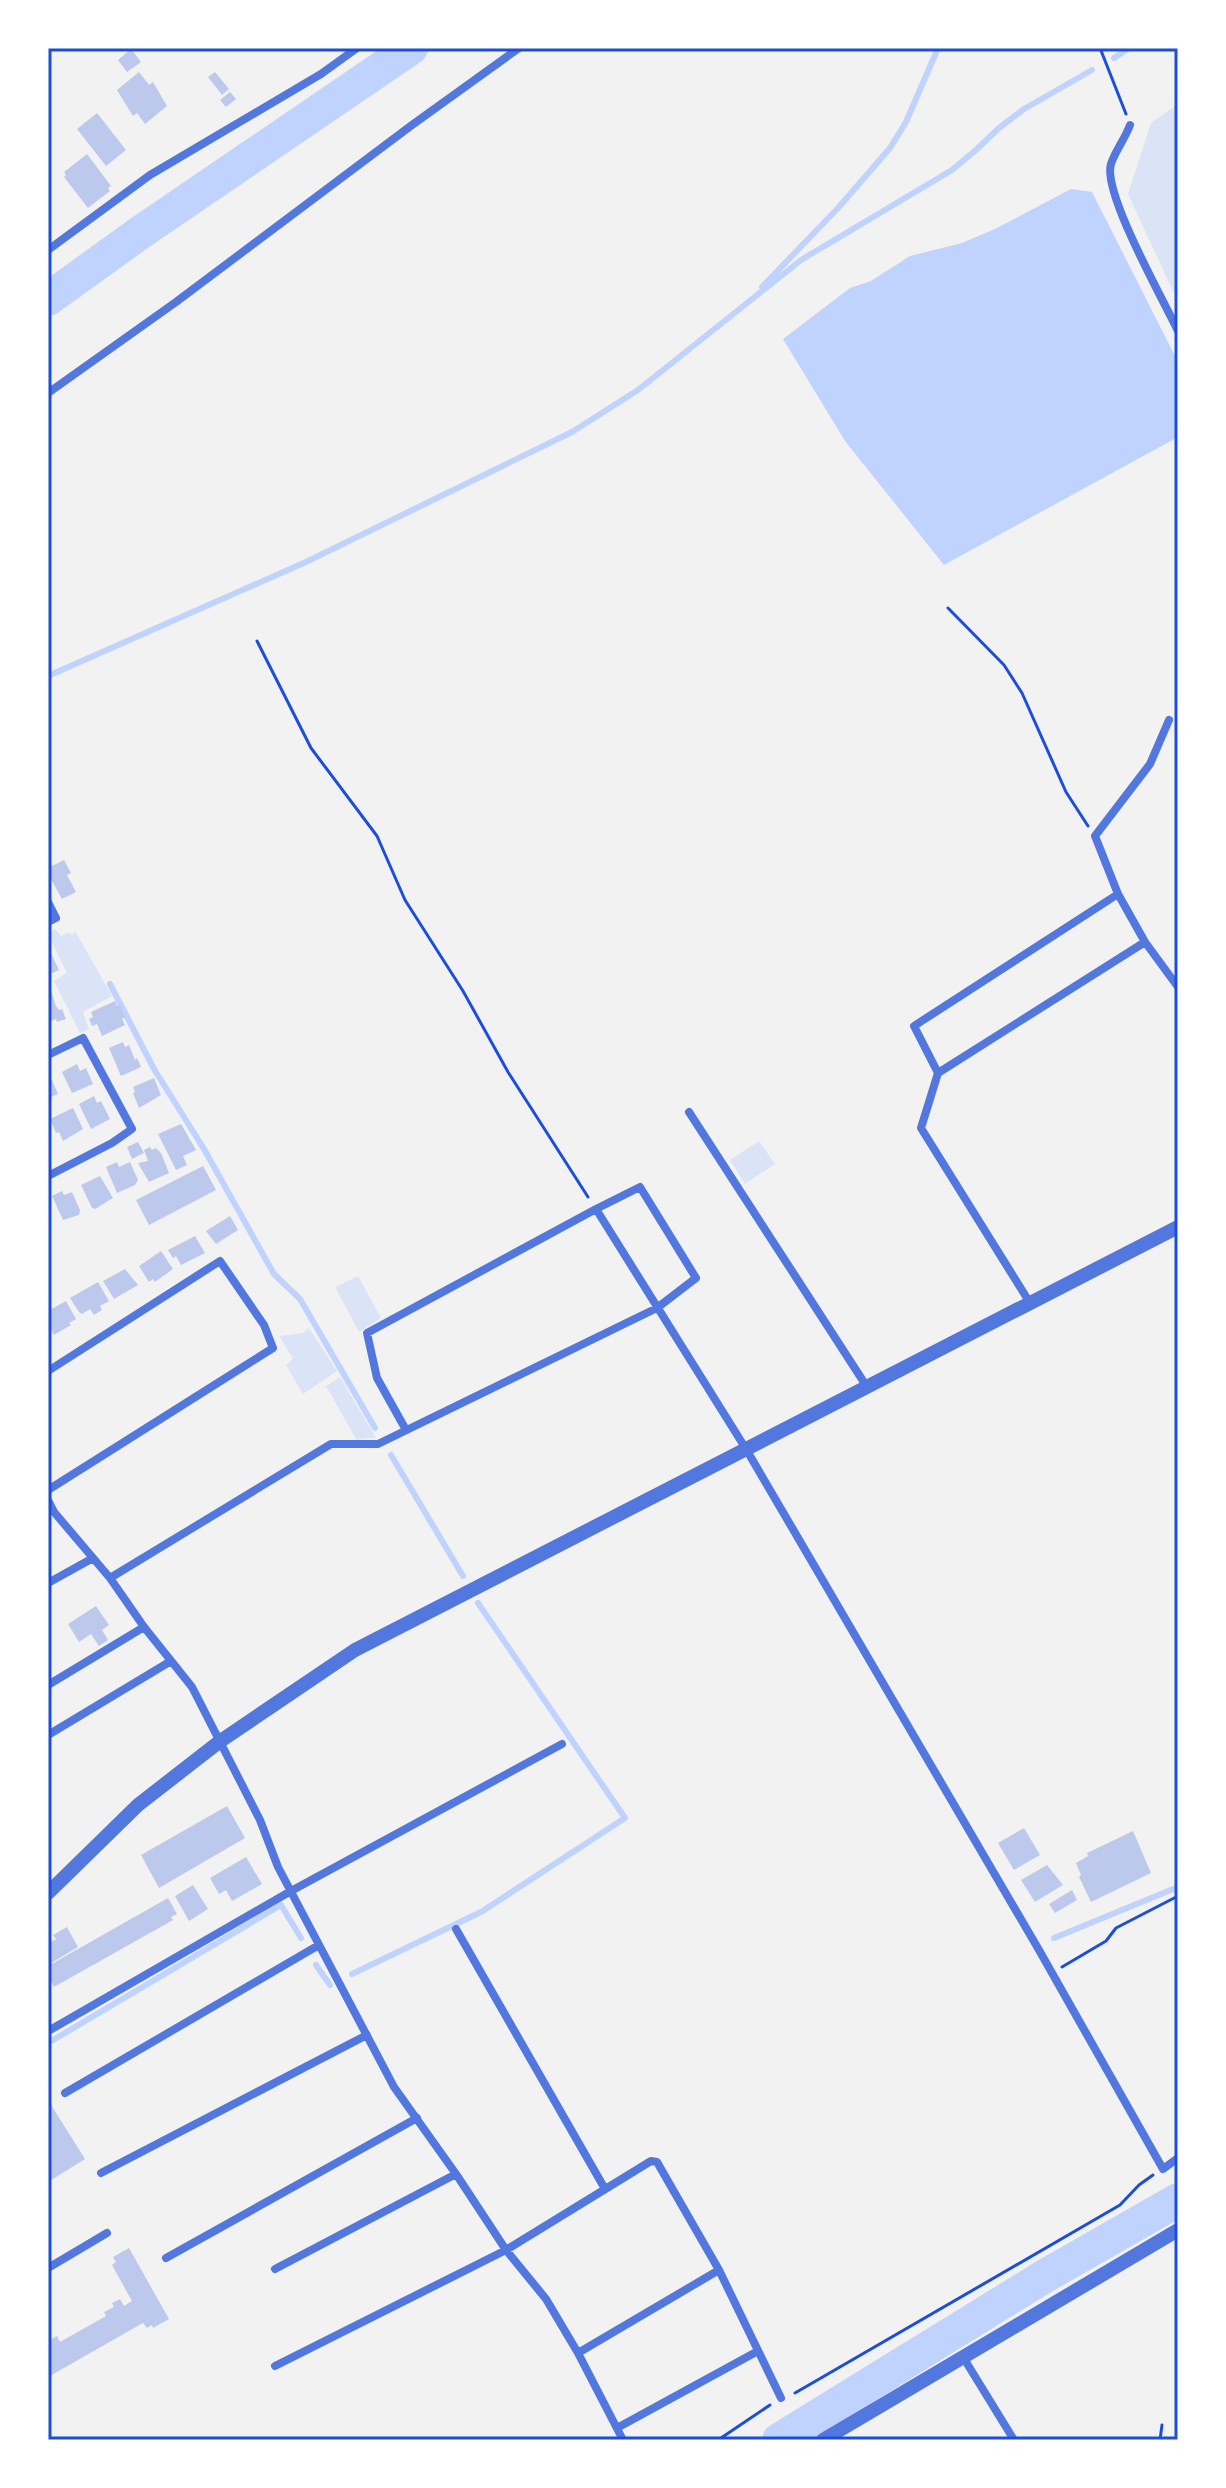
<svg xmlns="http://www.w3.org/2000/svg" width="1226" height="2488" viewBox="0 0 1226 2488" font-family="Mulish,sans-serif">
  <style>
    .green { fill: #dbe4f7 }
    .water { fill: #bfd3fe }
    .lines { fill: none; stroke-linecap: round; stroke-linejoin: round }
    .stream { stroke: #bfd3fe; stroke-width: 6 }
    .river { stroke: #bfd3fe; stroke-width: 34 }
    .building { fill: #bdc9ec }
    .path { stroke: #1d4ed8; stroke-width: 3 }
    .minor { stroke: #5277de; stroke-width: 8 }
    .tertiary { stroke: #5277de; stroke-width: 14 }
    .neatline { fill: none; stroke: #1d4ed8; stroke-width: 3 }
  </style>
  <rect width="100%" height="100%" fill="#f2f2f2"/>
  <path class="green" d="M1178,104V302L1128,194L1151,123Z
    M55,929L61,936L69,932L72,935L75,931L112,996L83,1012L89,1029L80,1033L54,981L67,973L48,934Z
    M759,1141L775,1164L745,1184L730,1160Z
    M358,1276L381,1318L359,1332L335,1287Z
    M309,1328L337,1371L303,1394L286,1365L293,1358L279,1336L303,1333Z
    M340,1377L376,1438L356,1439L326,1386Z"/>
  <path class="water" d="M1071,189L1092,192L1178,362V437L944,565L845,441L783,339L850,288L871,281L910,256L962,243L995,229Z"/>
  <g class="lines">
    <path class="stream" d="M1114,58L1129,48
      M762,287L839,207L890,148L906,122L938,48
      M48,676L306,562L572,432L638,390L801,260L952,170L976,150L999,128L1024,109L1092,70
      M110,984L154,1069L204,1149L274,1274L300,1299L375,1428
      M391,1455L463,1576
      M1054,1938L1178,1887
      M316,1965L330,1985
      M352,1974L481,1912L625,1818L478,1603
      M48,2043L281,1905L301,1938"/>
    <path class="river" d="M48,299L141,232L411,48
      M779,2440L1045,2276L1178,2200"/>
  </g>
  <path class="building" d="M131,49L141,62L127,72L118,60Z
    M139,72L149,85L153,82L167,106L145,124L137,113L133,116L117,90Z
    M215,72L229,89L222,95L208,77Z
    M230,92L236,99L226,107L220,100Z
    M97,113L126,150L106,166L77,129Z
    M87,154L111,186L108,188L110,191L88,208L64,177L66,175L64,172Z
    M64,860L71,873L67,875L76,892L62,899L48,874V868Z
    M48,947L59,970L48,975Z
    M51,991L56,1006L59,1010L62,1009L66,1019L57,1022L56,1019L48,1022V992Z
    M115,1001L117,1006L120,1005L125,1017L122,1019L125,1025L102,1036L97,1024L92,1026L89,1019L93,1017L91,1012Z
    M123,1042L125,1047L129,1045L135,1060L137,1058L141,1067L121,1076L109,1048Z
    M77,1064L80,1071L86,1068L93,1084L72,1093L62,1072Z
    M48,1071L58,1094L51,1097L52,1100L48,1101Z
    M154,1078L161,1095L139,1108L133,1093L135,1092L133,1087Z
    M94,1096L97,1103L101,1101L110,1119L91,1129L79,1104Z
    M73,1108L83,1129L63,1141L59,1132L56,1133L50,1119Z
    M181,1124L196,1150L183,1156L187,1165L176,1170L158,1134Z
    M138,1142L144,1153L132,1159L127,1147Z
    M150,1147L152,1150L156,1148L161,1153L169,1173L149,1182L138,1163L148,1161L144,1150Z
    M117,1162L119,1167L130,1162L138,1180L135,1185L117,1193L106,1167Z
    M203,1166L216,1190L149,1225L136,1200Z
    M100,1176L113,1198L95,1209L92,1208L81,1185Z
    M62,1191L64,1195L72,1192L80,1210L79,1215L63,1220L52,1196Z
    M230,1216L238,1230L216,1244L206,1231Z
    M195,1236L205,1253L181,1265L176,1256L173,1258L168,1250Z
    M161,1251L173,1269L155,1282L153,1279L149,1282L139,1266Z
    M125,1269L138,1285L114,1299L103,1281Z
    M98,1282L109,1301L100,1306L102,1310L94,1315L90,1309L82,1314L79,1312L70,1298Z
    M66,1301L76,1319L69,1323L71,1325L54,1335L48,1324V1311Z
    M96,1606L109,1625L102,1630L108,1640L99,1646L91,1634L79,1642L68,1624Z
    M227,1806L245,1838L159,1888L141,1855Z
    M1024,1828L1040,1855L1014,1870L998,1843Z
    M1133,1831L1151,1873L1091,1902L1079,1877L1081,1875L1076,1863L1088,1856L1087,1853Z
    M246,1857L262,1884L232,1901L226,1890L219,1894L210,1878Z
    M1047,1865L1063,1885L1035,1902L1021,1880Z
    M193,1885L208,1909L189,1921L175,1896Z
    M1072,1890L1077,1900L1055,1913L1049,1904Z
    M168,1898L177,1914L171,1917L173,1920L54,1987L48,1976V1966Z
    M67,1927L78,1947L48,1965V1944L56,1939L53,1935Z
    M48,2100L85,2159L48,2182Z
    M129,2248L169,2319L153,2328L152,2325L147,2328L143,2323L48,2377V2341L57,2336L60,2342L106,2316L104,2312L114,2307L112,2303L120,2299L124,2306L132,2301L112,2265L116,2262L113,2257Z"/>
  <g class="lines">
    <path class="path" d="M1100,48L1126,114
      M948,608L1004,665L1022,693L1066,792L1088,826
      M257,641L311,748L377,836L405,900L463,991L508,1072L588,1197
      M1062,1967L1106,1941L1116,1928L1178,1896
      M795,2393L1120,2205L1139,2185L1153,2175
      M718,2440L770,2405
      M1160,2440L1162,2425"/>
    <path class="minor" d="M1130,125C1125,139 1115,151 1111,164C1102,192 1164,301 1178,331
      M48,250L150,175L321,74L357,48
      M48,393L176,302L412,125L519,48
      M1118,894L1095,836L1150,764L1169,720
      M48,902L56,918L48,922
      M1145,942L1178,987
      M48,1055L83,1038L132,1129L112,1143L48,1176
      M938,1073L914,1026L1118,894L1145,942L938,1073L921,1128L1030,1303
      M689,1112L867,1387
      M48,1371L220,1261L264,1325L273,1348L48,1490
      M406,1430L377,1378L367,1333L596,1209L746,1449L1039,1950L1163,2169L1178,2158
      M48,1500L54,1512L110,1578
      M48,1583L93,1558
      M144,1627L110,1578L331,1444H378L657,1308L696,1278L640,1187L596,1209
      M48,1685L144,1627L192,1687L260,1820L278,1867L394,2087L456,2174L506,2250L546,2299L578,2353L623,2440
      M48,1735L171,1661
      M456,1929L605,2189
      M50,2030L291,1891L562,1744
      M65,2093L319,1945
      M101,2173L367,2035
      M166,2258L417,2118
      M48,2268L107,2233
      M275,2269L456,2174
      M578,2353L719,2270
      M963,2357L1014,2440
      M275,2366L506,2250L651,2161L657,2162L719,2270L781,2398
      M617,2428L758,2351"/>
    <path class="tertiary" d="M48,1893L138,1805L219,1742L355,1650L1178,1227
      M823,2440L1178,2230"/>
  </g>
  <rect width="1226" height="2488" fill="none" stroke="#ffffff" stroke-width="100"/>
  <rect x="50" y="50" width="1126" height="2388" class="neatline"/>
</svg>
